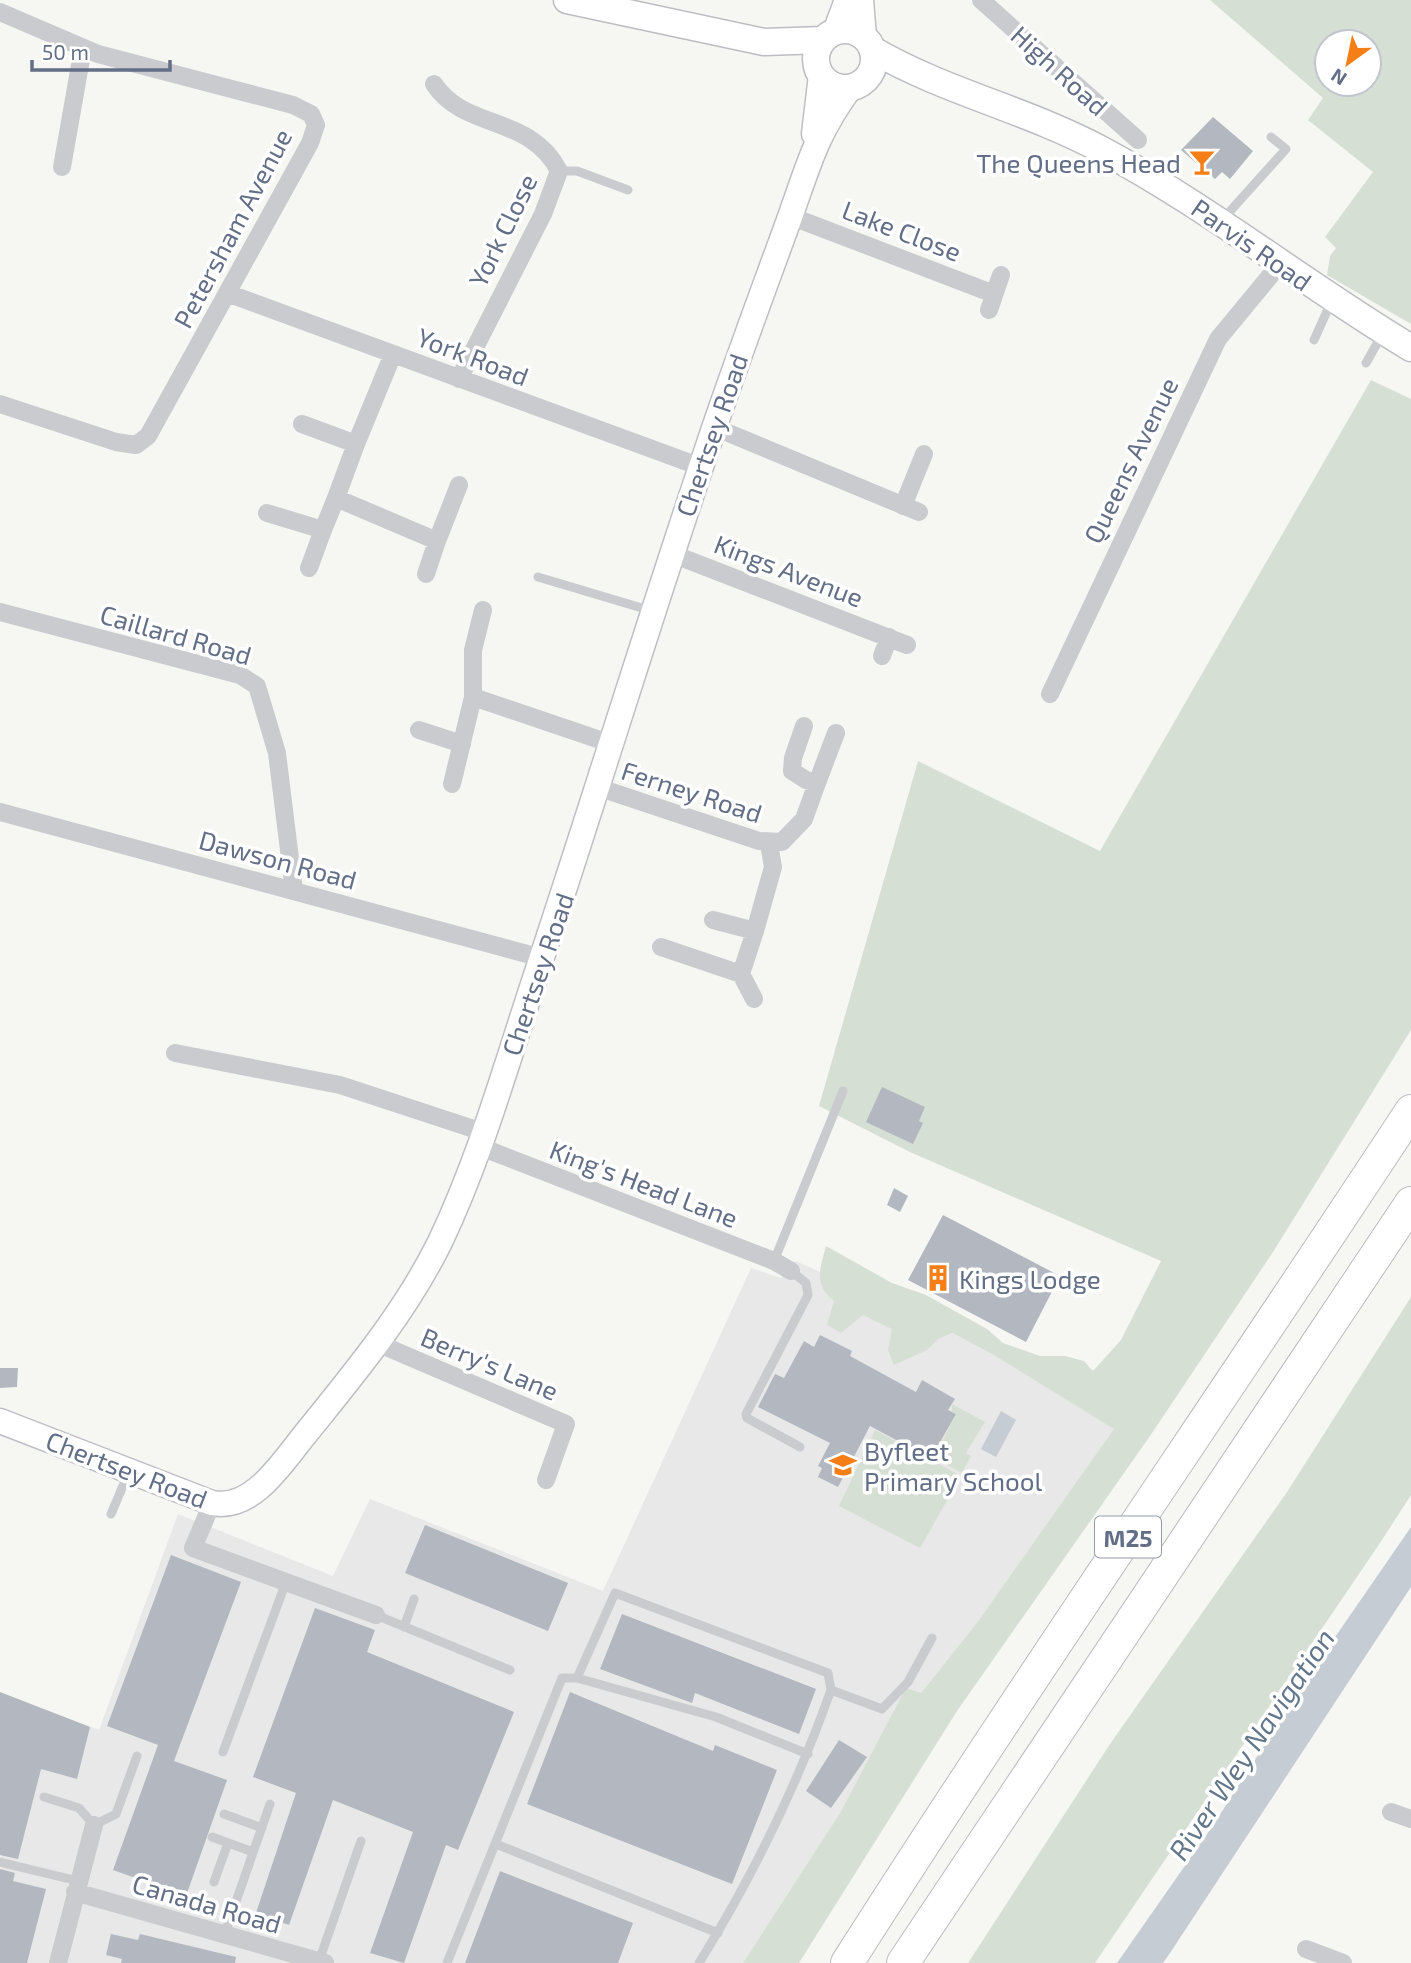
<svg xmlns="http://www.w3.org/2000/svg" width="1411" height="1963" viewBox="0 0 1411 1963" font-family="'Exo 2',sans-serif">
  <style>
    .built { fill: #e7e8e7 }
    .green { fill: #d6dfd4; fill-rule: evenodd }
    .water { fill: #c6ccd4 }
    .building { fill: #b3b8c0 }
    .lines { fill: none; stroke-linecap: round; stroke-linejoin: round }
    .secondary-casing { stroke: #bdbfc5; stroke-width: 27 }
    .primary-casing { stroke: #bbbdc2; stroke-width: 29 }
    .highway-casing { stroke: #babcc0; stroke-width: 34 }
    .lane { stroke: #c9cbcf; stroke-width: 9 }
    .street { stroke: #c9cbcf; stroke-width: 18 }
    .secondary { stroke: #fff; stroke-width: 24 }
    .primary { stroke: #fff; stroke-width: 26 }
    .highway { stroke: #fff; stroke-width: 32 }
    .labels { text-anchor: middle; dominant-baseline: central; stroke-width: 7; stroke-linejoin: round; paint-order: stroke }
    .shield { fill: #fff; stroke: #929aab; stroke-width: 2 }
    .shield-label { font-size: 24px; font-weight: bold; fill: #636e87 }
    .street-label { font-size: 26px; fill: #636e87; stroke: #fff }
    .poi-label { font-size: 26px; fill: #636e87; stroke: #fff; text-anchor: start }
    .water-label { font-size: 28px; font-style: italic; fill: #63778b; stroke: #fff }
  </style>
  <rect width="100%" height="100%" fill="#f6f7f3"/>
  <path class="built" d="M795,1261L895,1304L992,1354L1115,1429L979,1620L920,1694L906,1689L840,1813L743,1963H0L2,1693L99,1730L178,1514L333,1576L370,1499L603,1591L751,1268L781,1278Z"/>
  <path class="green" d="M1210,0H1411V324L1327,275L1330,256L1336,248L1325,237L1373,172L1308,120L1323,98ZM1327,42H1369V84H1327Z
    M1371,380L1411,399V1030L1273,1252L1150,1436L957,1711L799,1963H743L840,1813L906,1688L921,1693L979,1620L1114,1429L992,1354L952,1333L938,1339L927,1350L894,1365L888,1350L892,1329L863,1315L841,1333L827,1325L834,1301C813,1284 820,1269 826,1246L892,1283L926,1295L987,1329L1003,1343L1040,1356H1065L1084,1361L1093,1371L1121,1340L1161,1261L910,1152L819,1106L918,761L1100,851Z
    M1411,1297V1495L1380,1543L1095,1963H968L1110,1744L1287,1492Z
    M952,1404L985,1422L966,1453L971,1456L962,1473L923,1452L925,1448L943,1440L956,1414L952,1412Z
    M875,1430L961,1476L920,1548L839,1506Z"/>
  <path class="water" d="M1001,1411L1016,1420L996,1457L981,1449Z
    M1411,1527V1587L1170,1953L1163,1963H1117L1212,1827L1313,1669Z"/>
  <path class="building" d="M1213,117L1253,151L1230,179L1222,172L1215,179L1181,150Z
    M882,1087L925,1107L919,1121L923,1123L913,1144L866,1122Z
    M894,1188L908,1196L900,1212L887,1205Z
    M943,1215L1060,1276L1026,1342L908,1280Z
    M820,1335L852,1351L850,1356L916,1392L922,1380L955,1399L948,1410L956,1414L934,1453L925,1448L922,1454L870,1426L838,1487L818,1477L822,1468L818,1466L830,1443L758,1407L775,1374L784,1378L804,1341L814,1347Z
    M0,1368H18L17,1387L0,1388Z
    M425,1525L568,1583L548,1631L405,1573Z
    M171,1555L241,1582L174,1761L227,1780L186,1896L113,1870L158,1745L107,1726Z
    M315,1608L375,1630L367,1652L514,1712L458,1850L446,1845L404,1963L370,1953L413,1832L333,1800L289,1925L256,1913L296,1793L253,1777Z
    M622,1614L816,1689L799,1734L695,1693L692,1703L600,1669Z
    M0,1692L90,1727L77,1779L41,1769L18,1859L0,1855Z
    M570,1692L713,1751L715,1745L777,1770L732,1884L527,1804Z
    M839,1740L867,1757L831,1808L806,1791Z
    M0,1869L15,1873L13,1881L46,1889L27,1963H0Z
    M500,1871L633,1923L618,1963H465Z
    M111,1934L138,1940L140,1934L236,1957L235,1963H121L122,1959L106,1955Z"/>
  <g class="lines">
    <defs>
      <path id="secondary" d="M861,0L864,37
        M835,32L847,0
        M814,134L821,75
        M0,1421L212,1503C252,1511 281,1464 303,1437C353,1375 405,1313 440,1242C481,1156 507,1062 537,972C595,798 648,623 707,449C733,371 762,294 790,217C809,164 816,134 850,88"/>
      <path id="primary" d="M567,0L764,42L823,40
        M816 59a29 29 0 1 1 58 0a29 29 0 1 1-58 0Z
        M873,50C945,92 1028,110 1102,150C1210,208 1306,285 1411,348"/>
      <path id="highway" d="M847,1963C1030,1676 1224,1396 1411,1111
        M903,1963L1411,1203"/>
    </defs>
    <use href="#secondary" class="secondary-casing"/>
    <use href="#primary" class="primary-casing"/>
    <use href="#highway" class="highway-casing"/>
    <path class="lane" d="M559,171H577L628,190
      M1223,219L1286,149L1271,137
      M1314,340L1332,300
      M1366,363L1383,333
      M538,577L652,611
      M774,1261L843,1091
      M791,1271L806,1283L808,1295L746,1414L747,1418L800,1447
      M111,1514L128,1474
      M376,1615L510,1670
      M404,1627L414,1599
      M577,1678L615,1593L828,1673L831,1690C797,1786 753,1876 699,1963
      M831,1690L882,1709L908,1682L932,1638
      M223,1752L286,1582
      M44,1797L79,1808L94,1825L116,1814L137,1756
      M224,1814L262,1828
      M212,1837L253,1852
      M496,1844L718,1933
      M0,1862L78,1881
      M214,1882L228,1843
      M224,1936L270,1804
      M319,1961L361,1841
      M447,1963L562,1678H577L716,1717L808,1754"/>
    <path class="street" d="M981,0L1138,140
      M0,12L98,54L293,105L311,114L316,125L310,143L148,436L136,445L116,442L0,404
      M434,84C465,131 530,114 559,171L543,214L459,379
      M62,167L83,48
      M790,216L994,294
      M227,293L701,467
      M989,310L1001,275
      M302,424L356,444L393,354
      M714,427L919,512
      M356,444L336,498L437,541L426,574
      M903,506L924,454
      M267,513L323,530L309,568
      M323,530L336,498
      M437,541L459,485
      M670,553L907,645
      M483,610L473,650V697L612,744
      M0,612L240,675L257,686L277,753L294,891
      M882,656L889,637
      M1050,694L1218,339L1280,264
      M419,730L462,744
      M817,783L836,733
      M452,784L473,697
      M600,788L759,841L782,842L804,819L817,783L806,780L792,771L793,758L804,726
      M0,812L542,958
      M713,920L755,931L773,867L769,844
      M661,947L741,974L755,931
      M741,974L754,999
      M175,1053L340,1085L483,1132
      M478,1146L774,1261L791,1271
      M377,1343L566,1424L546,1480
      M212,1503L193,1548L376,1615
      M1391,1812L1411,1819
      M75,1892L325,1963
      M1306,1949L1343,1963
      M58,1963L94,1825"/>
    <use href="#secondary" class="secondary"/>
    <use href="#primary" class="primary"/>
    <use href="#highway" class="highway"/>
  </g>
  <defs>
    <symbol id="bar-bare" viewBox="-9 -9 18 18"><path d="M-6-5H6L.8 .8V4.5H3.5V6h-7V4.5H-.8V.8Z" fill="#f57f16" stroke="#fff" stroke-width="2.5" paint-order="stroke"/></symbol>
    <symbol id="building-bare" viewBox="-9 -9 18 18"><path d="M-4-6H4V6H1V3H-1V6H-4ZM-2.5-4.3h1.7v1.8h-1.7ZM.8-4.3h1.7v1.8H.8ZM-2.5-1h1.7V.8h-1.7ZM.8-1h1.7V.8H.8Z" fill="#f57f16" stroke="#fff" stroke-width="2.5" paint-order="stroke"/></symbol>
    <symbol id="school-bare" viewBox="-9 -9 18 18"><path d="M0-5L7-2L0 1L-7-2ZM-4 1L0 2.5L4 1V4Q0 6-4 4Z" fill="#f57f16" stroke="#fff" stroke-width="2.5" paint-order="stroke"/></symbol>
  </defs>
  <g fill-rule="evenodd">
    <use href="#bar-bare" x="1183" y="143" width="38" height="38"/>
    <use href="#building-bare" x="919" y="1259" width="38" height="38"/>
    <use href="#school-bare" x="824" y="1446" width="38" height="38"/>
  </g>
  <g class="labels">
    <rect class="shield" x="1095" y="1516.5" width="66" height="41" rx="5"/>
    <g class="shield-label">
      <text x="1128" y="1537">M25</text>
    </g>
    <g class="street-label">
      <text transform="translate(1060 70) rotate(42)">High Road</text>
      <text transform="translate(232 228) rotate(-62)">Petersham Avenue</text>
      <text transform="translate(502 230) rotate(-64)">York Close</text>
      <text transform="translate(902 230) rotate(21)">Lake Close</text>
      <text transform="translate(1252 244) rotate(35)">Parvis Road</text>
      <text transform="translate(473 356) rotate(21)">York Road</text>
      <text transform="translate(711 435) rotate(-71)">Chertsey Road</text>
      <text transform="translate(1130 460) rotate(-64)">Queens Avenue</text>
      <text transform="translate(789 570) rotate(21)">Kings Avenue</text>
      <text transform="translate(176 634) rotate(16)">Caillard Road</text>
      <text transform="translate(692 791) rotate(18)">Ferney Road</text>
      <text transform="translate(278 859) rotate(15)">Dawson Road</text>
      <text transform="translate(537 974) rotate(-71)">Chertsey Road</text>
      <text transform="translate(644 1183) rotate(21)">King's Head Lane</text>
      <text transform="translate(490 1363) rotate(23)">Berry's Lane</text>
      <text transform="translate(127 1469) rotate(21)">Chertsey Road</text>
      <text transform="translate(207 1903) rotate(16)">Canada Road</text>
    </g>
    <g class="poi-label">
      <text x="1181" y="162" text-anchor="end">The Queens Head</text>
      <text x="959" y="1278">Kings Lodge</text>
      <text x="864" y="1450">Byfleet<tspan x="864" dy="30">Primary School</tspan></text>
    </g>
    <g class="water-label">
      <text transform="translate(1251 1744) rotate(-56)">River Wey Navigation</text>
    </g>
  </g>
  <g transform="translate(1348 63) rotate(213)"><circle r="33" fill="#ffffff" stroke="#c1c5cf" stroke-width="2"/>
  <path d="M0-5L12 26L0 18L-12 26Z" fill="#f57f16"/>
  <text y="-10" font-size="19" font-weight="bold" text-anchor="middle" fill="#636e87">N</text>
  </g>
  <path d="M32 60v10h138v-10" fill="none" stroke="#636e87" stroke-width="3.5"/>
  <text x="42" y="60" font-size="21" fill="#636e87" stroke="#ffffff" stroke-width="5" paint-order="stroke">50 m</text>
</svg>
